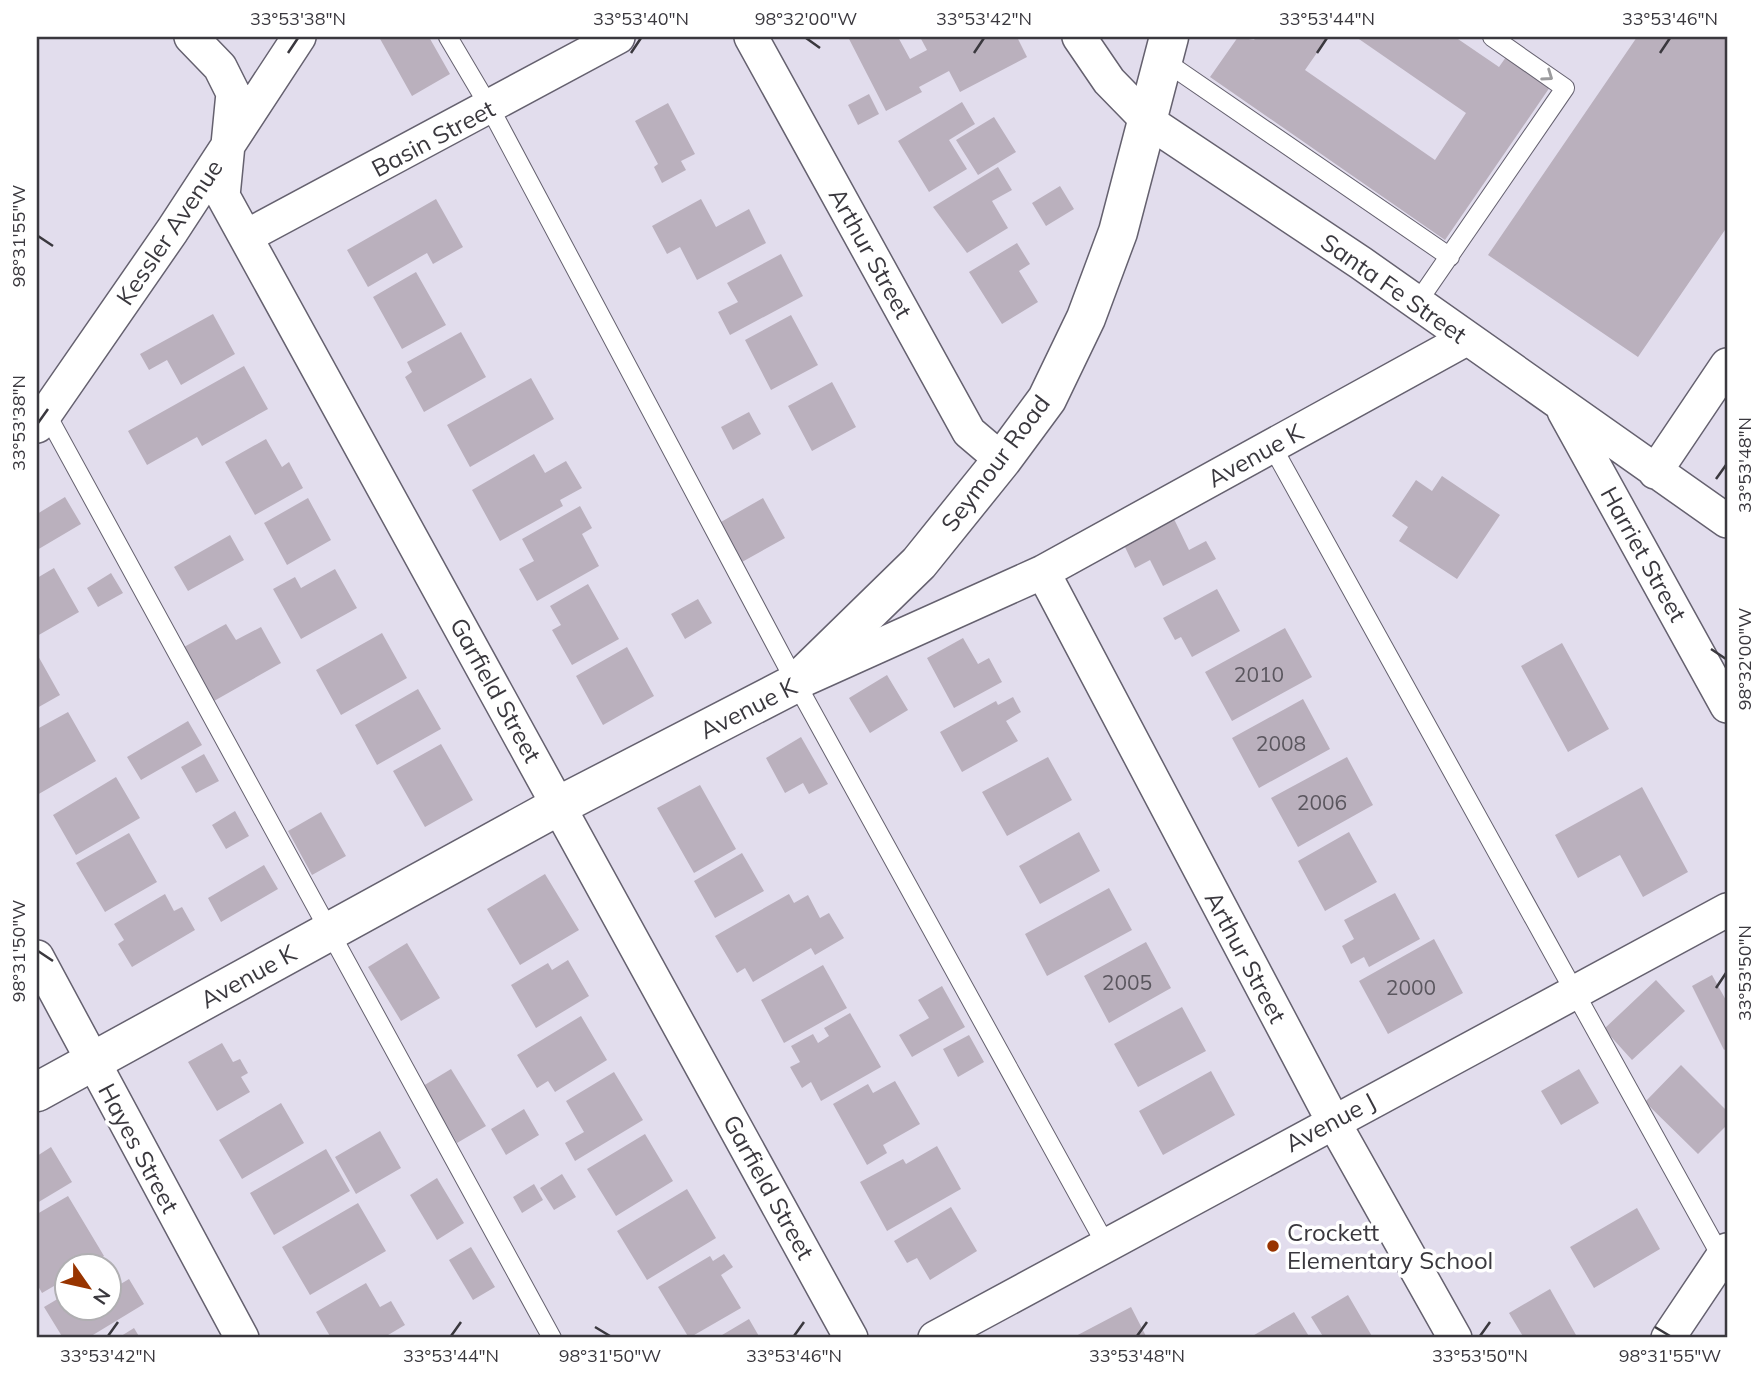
<svg xmlns="http://www.w3.org/2000/svg" width="1764" height="1375" viewBox="0 0 1764 1375" font-family="Mulish,sans-serif">
  <style>
    .building { fill: #bab0bd }
    .lines { fill: none; stroke-linecap: round; stroke-linejoin: round }
    .lane-casing { stroke: #65616f; stroke-width: 20 }
    .street-casing { stroke: #65616f; stroke-width: 36 }
    .secondary-casing { stroke: #65616f; stroke-width: 41 }
    .lane { stroke: #fff; stroke-width: 18 }
    .street { stroke: #fff; stroke-width: 33 }
    .secondary { stroke: #fff; stroke-width: 38 }
    .oneway { stroke: #9c9c9e }
    .ticks { fill: none; stroke: #3a383e; stroke-width: 2.5 }
    .poi-dot { fill: #983400; stroke: #fff; stroke-width: 2.5 }
    .labels { text-anchor: middle; dominant-baseline: central; stroke-width: 7; stroke-linejoin: round; paint-order: stroke }
    .number-label { font-size: 21px; fill: #5a565e }
    .street-label { font-size: 24px; fill: #3a383e; stroke: #fff }
    .poi-label { font-size: 24px; fill: #3a383e; stroke: #fff; text-anchor: start }
    .neatline { fill: none; stroke: #3a383e; stroke-width: 2.5 }
    .ticks-label { font-size: 18px; text-anchor: middle; fill: #3a383e }
  </style>
  <rect width="100%" height="100%" fill="#e2dded"/>
  <path class="building" d="M379,37H429L450,74L412,96Z
    M848,37H898L910,59L927,50L920,37H1017L1027,57L960,92L949,71L919,87L922,92L886,111Z
    M1238,37L1254,40L1256,37H1328L1305,70L1435,160L1466,113L1356,37H1455L1499,67L1506,57L1550,87L1445,240L1210,77Z
    M1637,37H1727V227L1638,357L1488,255Z
    M869,94L879,114L858,125L848,105Z
    M962,102L975,124L949,140L967,169L929,192L898,141Z
    M668,103L695,154L681,161L686,170L662,183L654,167L658,164L635,121Z
    M994,117L1016,152L978,175L956,140Z
    M998,167L1012,190L992,201L1008,228L967,253L933,207Z
    M1060,186L1074,209L1046,226L1032,203Z
    M436,199L463,247L433,264L427,253L368,287L347,250Z
    M701,199L716,227L749,209L766,243L697,280L680,247L667,254L652,226Z
    M1017,243L1030,264L1019,271L1038,302L1002,324L969,272Z
    M781,254L803,296L730,335L718,312L738,302L727,283Z
    M416,272L446,325L402,349L373,297Z
    M213,314L235,354L181,385L167,360L149,370L140,354Z
    M791,315L818,365L771,390L745,340Z
    M461,332L486,377L424,412L405,377L412,372L407,362Z
    M244,366L268,409L202,446L197,437L147,465L128,431Z
    M531,378L554,419L470,467L447,425Z
    M832,382L856,427L812,451L788,406Z
    M749,412L761,434L733,450L721,427Z
    M266,439L282,467L289,462L303,488L255,515L225,462Z
    M534,454L545,473L566,461L582,488L560,500L563,506L500,541L472,490Z
    M1442,476L1500,515L1457,579L1399,541L1408,527L1392,516L1416,480L1432,491Z
    M65,497L81,524L37,550V514Z
    M308,498L331,540L287,565L264,523Z
    M763,498L785,538L742,562L721,522Z
    M580,506L592,528L582,534L599,566L537,601L519,569L534,561L522,539Z
    M1174,519L1189,550L1206,541L1216,559L1163,586L1150,560L1135,568L1124,545Z
    M230,535L244,560L188,591L174,567Z
    M54,568L79,612L37,636V578Z
    M335,569L357,608L301,639L273,589L295,577L301,588Z
    M111,573L123,593L98,607L87,588Z
    M588,584L619,639L572,665L552,630L561,625L550,606Z
    M1217,589L1240,631L1192,657L1181,637L1175,640L1163,618Z
    M698,599L712,623L685,639L671,614Z
    M226,624L236,640L261,627L281,663L214,701L184,647Z
    M1285,628L1312,677L1232,721L1205,672Z
    M382,633L407,678L341,715L316,670Z
    M963,638L978,664L989,658L1002,682L954,708L927,658Z
    M1562,643L1609,729L1568,752L1521,666Z
    M627,647L654,696L603,725L576,676Z
    M37,654L60,695L37,708Z
    M887,675L908,710L870,733L849,698Z
    M418,689L441,729L377,765L355,725Z
    M1013,697L1021,712L1006,721L1018,741L962,772L940,732L996,701L998,705Z
    M1303,699L1330,749L1259,788L1232,738Z
    M68,712L96,761L37,795V729Z
    M188,721L202,745L141,780L127,757Z
    M801,737L828,784L809,794L803,783L785,793L766,758Z
    M441,744L473,800L425,827L393,771Z
    M204,754L219,781L196,793L181,767Z
    M1048,757L1072,800L1007,836L982,792Z
    M1347,757L1373,805L1298,847L1271,798Z
    M116,777L140,818L76,855L53,815Z
    M700,785L736,849L694,873L657,808Z
    M1642,787L1688,872L1643,897L1620,855L1578,878L1555,835Z
    M235,811L249,836L226,849L212,825Z
    M321,812L346,856L312,875L288,831Z
    M1079,832L1100,871L1040,904L1019,866Z
    M1349,832L1377,882L1325,911L1298,861Z
    M129,833L157,882L105,912L76,863Z
    M742,853L764,891L715,918L694,881Z
    M264,865L278,889L221,922L208,898Z
    M545,874L579,930L520,965L487,909Z
    M1109,888L1132,930L1047,976L1025,934Z
    M1395,893L1420,939L1369,967L1364,957L1351,964L1342,946L1354,939L1344,920Z
    M165,894L174,911L182,907L195,930L132,967L118,944L124,940L114,924Z
    M789,894L794,903L808,895L820,918L829,913L844,938L815,955L811,948L753,982L745,968L737,973L715,936Z
    M1434,939L1463,993L1388,1034L1359,981Z
    M1146,942L1171,988L1109,1023L1084,976Z
    M407,943L440,998L401,1021L368,967Z
    M568,960L589,996L536,1028L511,985L548,963L552,970Z
    M823,965L847,1008L784,1043L761,1000Z
    M1712,975L1727,1002V1048L1724,1050L1692,986Z
    M1656,980L1685,1011L1632,1060L1604,1029Z
    M942,986L965,1027L912,1057L899,1035L929,1018L918,1000Z
    M1182,1007L1206,1051L1138,1087L1114,1044Z
    M850,1013L881,1067L821,1101L811,1082L802,1088L790,1067L800,1062L791,1046L813,1034L818,1043L829,1036L824,1028Z
    M581,1016L607,1060L555,1092L548,1081L537,1088L517,1055Z
    M969,1035L984,1062L958,1077L943,1049Z
    M222,1043L233,1062L240,1059L248,1073L241,1077L250,1092L217,1111L188,1062Z
    M1681,1065L1727,1111V1125L1698,1154L1645,1102Z
    M451,1069L486,1126L457,1143L423,1086Z
    M1579,1069L1599,1103L1561,1125L1541,1091Z
    M1211,1071L1235,1115L1163,1155L1139,1111Z
    M614,1072L643,1120L575,1161L565,1143L584,1132L566,1101Z
    M895,1081L920,1124L883,1145L887,1153L867,1165L833,1104L868,1084L873,1093Z
    M281,1103L304,1143L242,1179L219,1140Z
    M524,1109L539,1135L506,1155L491,1129Z
    M380,1131L401,1168L356,1194L335,1157Z
    M645,1134L673,1181L616,1216L587,1169Z
    M937,1146L961,1189L887,1231L860,1182L903,1159L906,1164Z
    M51,1147L72,1182L37,1203V1156Z
    M326,1149L350,1191L274,1235L250,1193Z
    M562,1174L576,1197L554,1210L540,1188Z
    M437,1178L464,1223L437,1240L410,1195Z
    M534,1184L543,1200L522,1213L513,1197Z
    M687,1189L716,1238L647,1280L617,1231Z
    M68,1196L104,1256L87,1266H66V1279L42,1293L37,1284V1214Z
    M358,1203L386,1251L310,1295L282,1247Z
    M951,1207L977,1251L930,1280L917,1258L907,1263L894,1241Z
    M1637,1208L1660,1249L1594,1288L1570,1247Z
    M471,1247L495,1287L473,1300L449,1260Z
    M724,1254L733,1267L721,1275L741,1308L689,1338L658,1287L710,1256L713,1261Z
    M108,1279L114,1288L129,1279L144,1304L88,1338H63L44,1307L66,1294V1308H108Z
    M366,1283L380,1307L391,1301L405,1325L383,1338H331L316,1312Z
    M1550,1289L1576,1335L1570,1338H1524L1509,1313Z
    M1348,1295L1373,1338H1324L1311,1317Z
    M1131,1307L1147,1338H1072Z
    M1294,1312L1310,1338H1249Z
    M749,1319L760,1338H717Z
    M134,1328L140,1338H118Z"/>
  <g class="lines">
    <defs>
      <path id="lane" d="M448,37L490,108L796,683L1106,1245
        M1163,60L1450,257
        M1417,303L1565,88L1492,37
        M46,413L552,1338
        M1272,446L1722,1258"/>
      <path id="street" d="M191,37L220,67L233,93L223,196L851,1338
        M751,37L969,432L1002,460
        M1079,37L1109,81L1148,121L1361,263L1727,521
        M247,236L618,37
        M1564,411L1727,706
        M37,426L172,231L299,37
        M1655,472L1727,365
        M1043,572L1333,1121L1455,1338
        M805,679L1043,572L1466,339
        M37,957L242,1338
        M935,1338L1727,910
        M1668,1338L1727,1250"/>
      <path id="secondary" d="M37,1092L560,805L796,683L919,563L1002,460L1047,399L1086,318L1118,232L1169,37"/>
    </defs>
    <use href="#lane" class="lane-casing"/>
    <use href="#street" class="street-casing"/>
    <use href="#secondary" class="secondary-casing"/>
    <use href="#lane" class="lane"/>
    <use href="#street" class="street"/>
    <use href="#secondary" class="secondary"/>
  </g>
  <defs><path id="oneway-chevron" d="M-2-3.5L2.5 0L-2 3.5" fill="none" stroke-width="1.6" stroke-linecap="round" stroke-linejoin="round" transform="scale(1.75)"/></defs>
  <use class="oneway" href="#oneway-chevron" transform="translate(1548 76) rotate(35)"/>
  <path class="ticks" d="M806,38L820,48M288,53L298,38M631,53L641,38M974,53L984,38M1317,53L1327,38M1660,53L1670,38M38,236L53,246M38,423L48,409M1716,479L1726,465M1711,649L1726,659M38,951L53,961M1716,988L1726,973M595,1327L610,1336M1655,1327L1670,1336M108,1336L118,1322M451,1336L461,1322M794,1336L804,1322M1137,1336L1147,1322M1480,1336L1490,1322"/>
  <circle class="poi-dot" cx="1273" cy="1246" r="7"/>
  <g class="labels">
    <g class="number-label">
      <text x="1259" y="674">2010</text>
      <text x="1281" y="743">2008</text>
      <text x="1322" y="802">2006</text>
      <text x="1127" y="982">2005</text>
      <text x="1411" y="987">2000</text>
    </g>
    <g class="street-label">
      <text transform="translate(433 138) rotate(-28)">Basin Street</text>
      <text transform="translate(169 232) rotate(-56)">Kessler Avenue</text>
      <text transform="translate(871 253) rotate(61)">Arthur Street</text>
      <text transform="translate(1394 288) rotate(35)">Santa Fe Street</text>
      <text transform="translate(1255 455) rotate(-29)">Avenue K</text>
      <text transform="translate(995 463) rotate(-53)">Seymour Road</text>
      <text transform="translate(1644 554) rotate(61)">Harriet Street</text>
      <text transform="translate(496 690) rotate(61)">Garfield Street</text>
      <text transform="translate(748 708) rotate(-27)">Avenue K</text>
      <text transform="translate(1246 957) rotate(62)">Arthur Street</text>
      <text transform="translate(248 976) rotate(-29)">Avenue K</text>
      <text transform="translate(1330 1122) rotate(-28)">Avenue J</text>
      <text transform="translate(139 1148) rotate(62)">Hayes Street</text>
      <text transform="translate(769 1187) rotate(61)">Garfield Street</text>
    </g>
    <g class="poi-label">
      <text x="1287" y="1232">Crockett<tspan x="1287" dy="28">Elementary School</tspan></text>
    </g>
  </g>
  <rect width="1764" height="1375" fill="none" stroke="#ffffff" stroke-width="77"/>
  <g transform="translate(88 1287) rotate(124)"><circle r="33" fill="#ffffff" stroke="#b0afb2" stroke-width="2"/>
  <path d="M0-5L12 26L0 18L-12 26Z" fill="#983400"/>
  <text y="-10" font-size="19" font-weight="bold" text-anchor="middle" fill="#3a383e">N</text>
  </g>
  <rect x="38" y="38" width="1688" height="1298" class="neatline"/>
  <g class="ticks-label">
    <text x="298" y="25">33°53'38"N</text>
    <text x="641" y="25">33°53'40"N</text>
    <text x="806" y="25">98°32'00"W</text>
    <text x="984" y="25">33°53'42"N</text>
    <text x="1327" y="25">33°53'44"N</text>
    <text x="1670" y="25">33°53'46"N</text>
    <text transform="translate(19 236) rotate(-90)" y="6">98°31'55"W</text>
    <text transform="translate(19 423) rotate(-90)" y="6">33°53'38"N</text>
    <text transform="translate(1745 465) rotate(-90)" y="6">33°53'48"N</text>
    <text transform="translate(1745 659) rotate(-90)" y="6">98°32'00"W</text>
    <text transform="translate(19 951) rotate(-90)" y="6">98°31'50"W</text>
    <text transform="translate(1745 973) rotate(-90)" y="6">33°53'50"N</text>
    <text x="108" y="1362">33°53'42"N</text>
    <text x="451" y="1362">33°53'44"N</text>
    <text x="610" y="1362">98°31'50"W</text>
    <text x="794" y="1362">33°53'46"N</text>
    <text x="1137" y="1362">33°53'48"N</text>
    <text x="1480" y="1362">33°53'50"N</text>
    <text x="1670" y="1362">98°31'55"W</text>
  </g>
</svg>
